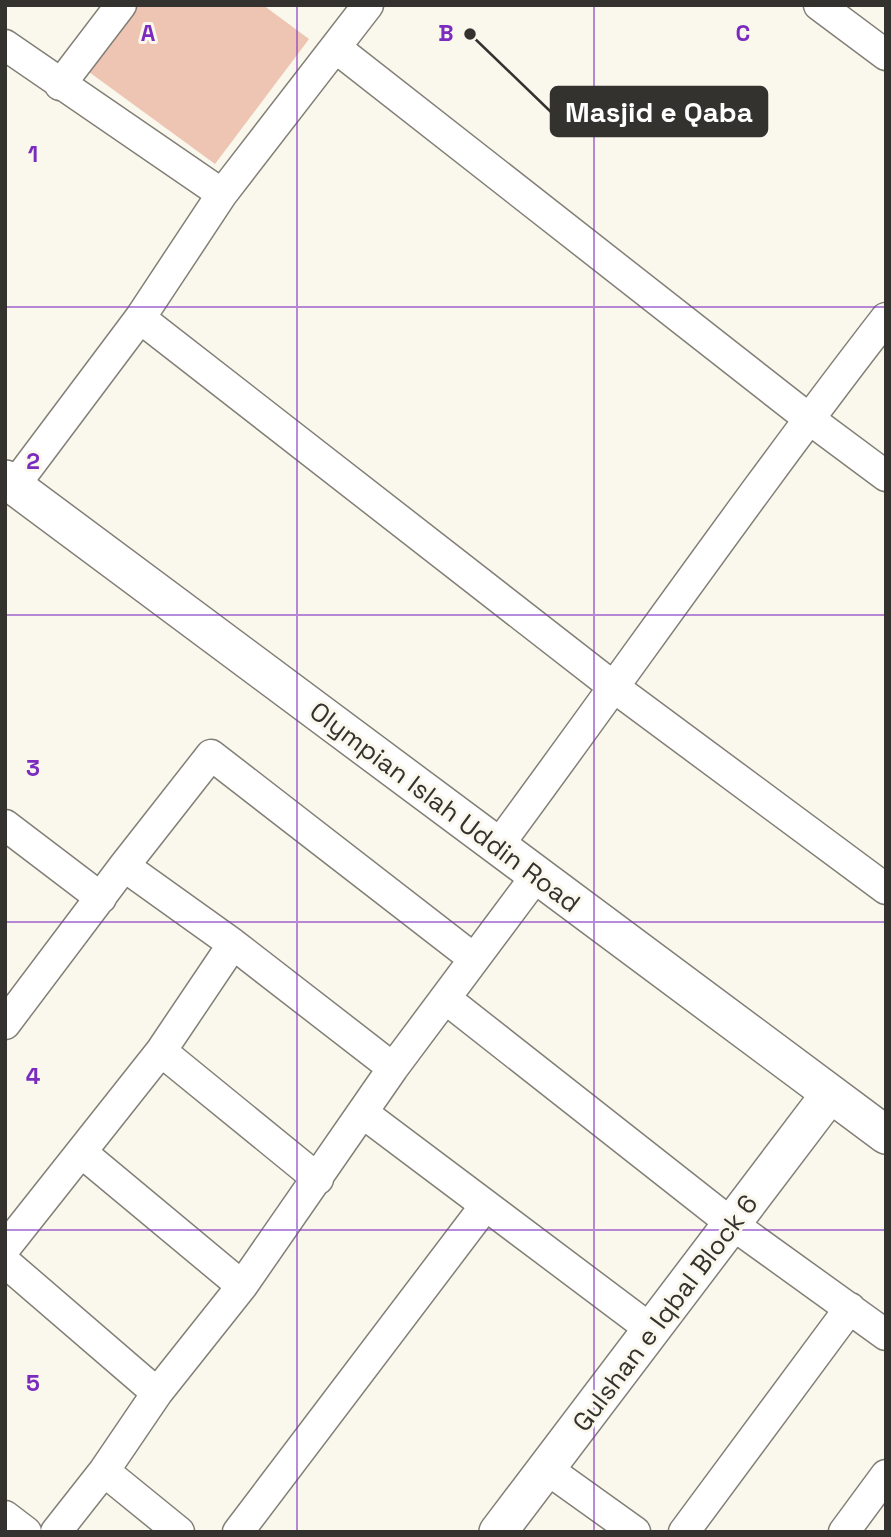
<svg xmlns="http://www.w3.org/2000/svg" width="891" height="1537" viewBox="0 0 891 1537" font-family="'Space Grotesk',sans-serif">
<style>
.green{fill:#edc5b2}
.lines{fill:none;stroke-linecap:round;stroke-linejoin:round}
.minor-casing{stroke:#827f76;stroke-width:33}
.tertiary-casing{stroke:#827f76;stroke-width:40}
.minor{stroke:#fff;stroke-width:30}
.tertiary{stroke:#fff;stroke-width:37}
.grid{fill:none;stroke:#7b2cbf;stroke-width:2;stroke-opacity:0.55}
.labels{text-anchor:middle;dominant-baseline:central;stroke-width:6;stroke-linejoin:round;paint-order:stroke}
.street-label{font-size:26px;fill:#33322e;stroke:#faf7ed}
.grid-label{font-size:23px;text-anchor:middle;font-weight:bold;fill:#7b2cbf;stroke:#faf7ed;stroke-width:6;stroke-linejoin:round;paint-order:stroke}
.leader{fill:none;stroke:#33322e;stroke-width:2.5}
.callout-dot{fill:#33322e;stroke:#faf7ed;stroke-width:2.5}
.callout{fill:#33322e;stroke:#33322e;stroke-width:2.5}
.callout-label{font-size:28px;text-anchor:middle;font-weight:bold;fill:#fff}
</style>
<rect width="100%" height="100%" fill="#faf7ed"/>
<path class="green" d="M139 5H263L309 39 215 164 89 72Z"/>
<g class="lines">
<g class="minor-casing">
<path id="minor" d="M819 5 886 55
M5 45 222 194
M336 48 808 418 886 476
M60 85 121 5
M140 318 615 688 886 889
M14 486 140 318 222 194 368 5
M5 825 101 898
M497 847C627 671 752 491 886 318
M124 866 233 944 393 1068
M446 999 732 1224 886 1335
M5 1024 124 866 211 755 473 958
M161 1051 318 1179
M363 1113 653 1331
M81 1152 242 1286
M5 1248 161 1051 233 944
M5 1262 157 1393
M547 1469 635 1532
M104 1471 179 1532
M5 1516 26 1532
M56 1532 104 1471 157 1393 242 1286 393 1068 537 875
M238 1532 485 1206
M684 1532 850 1308
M844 1532 886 1475"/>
</g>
<g class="tertiary-casing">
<path id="tertiary" d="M5 479 886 1135
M498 1532 830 1094"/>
</g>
<use href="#minor" class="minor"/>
<use href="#tertiary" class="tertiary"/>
</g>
<path class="grid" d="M297 5V1532M594 5V1532M5 307H886M5 615H886M5 922H886M5 1230H886"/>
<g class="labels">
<g class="street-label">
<text transform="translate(445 807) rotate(37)">Olympian Islah Uddin Road</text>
<text transform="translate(665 1313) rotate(-53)">Gulshan e Iqbal Block 6</text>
</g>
</g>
<g class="grid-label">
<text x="148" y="41">A</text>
<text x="446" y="41">B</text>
<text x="743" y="41">C</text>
<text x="33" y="162">1</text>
<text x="33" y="469">2</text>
<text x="33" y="776">3</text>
<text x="33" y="1084">4</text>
<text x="33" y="1391">5</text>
</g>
<path class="leader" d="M470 34L551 112"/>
<circle class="callout-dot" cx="470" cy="34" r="7"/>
<rect class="callout" x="551" y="87" width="216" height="49" rx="7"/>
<g class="callout-label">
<text x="659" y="122">Masjid e Qaba</text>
</g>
<rect width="891" height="1537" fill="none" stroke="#33322e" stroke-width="14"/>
</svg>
